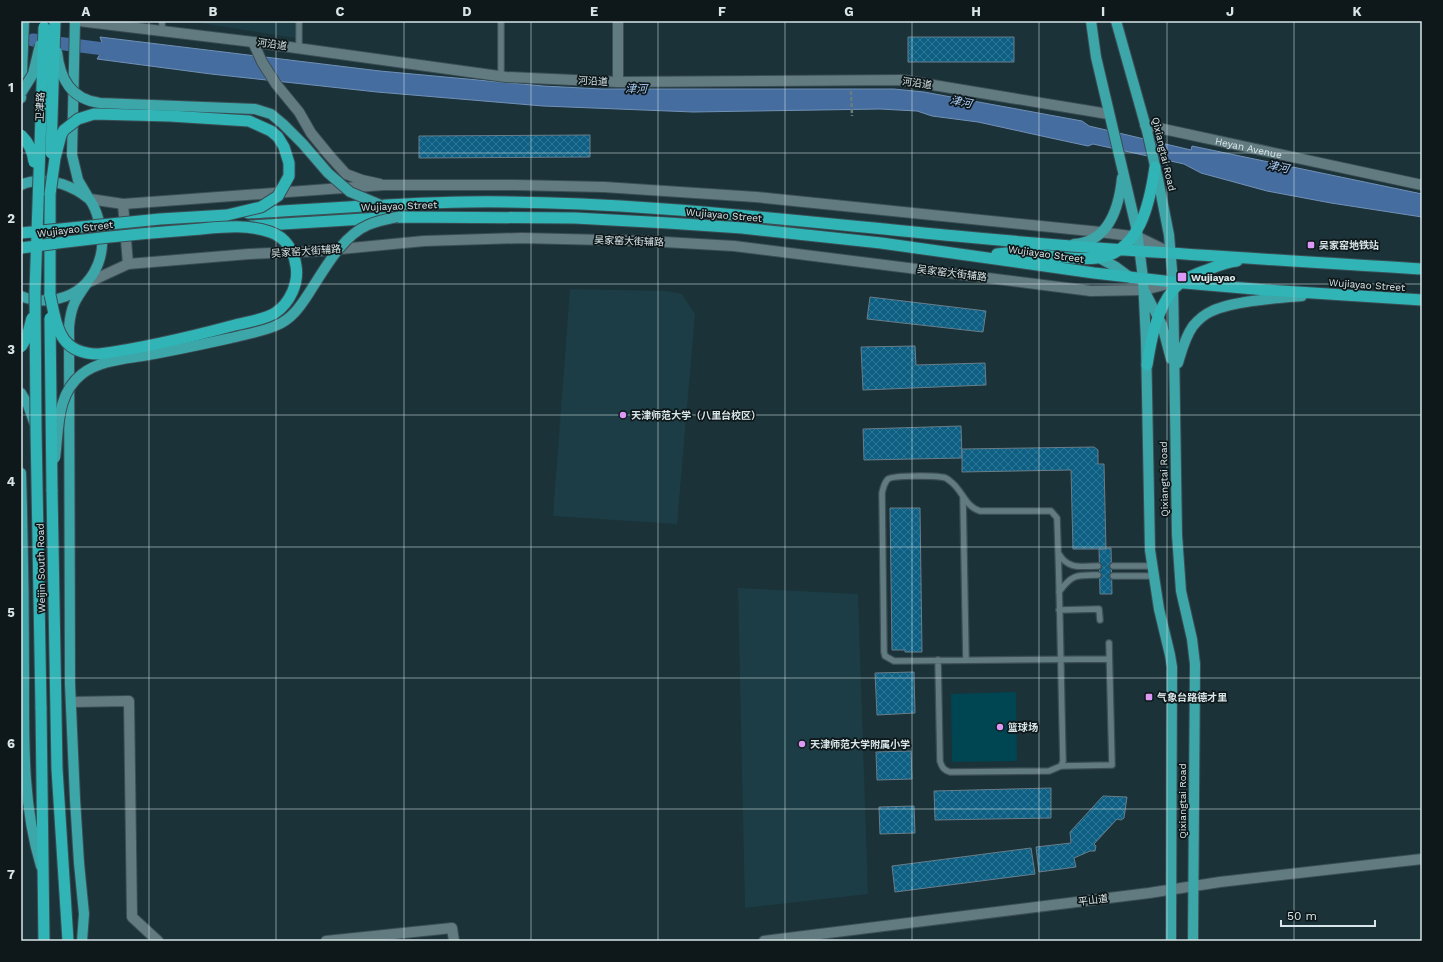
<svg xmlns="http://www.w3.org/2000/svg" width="1443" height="962" viewBox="0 0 1443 962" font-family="'Work Sans','Noto Sans SC',sans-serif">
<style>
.built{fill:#1c3d45}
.grass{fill:#004552}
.water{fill:#456da0;stroke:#7191b6}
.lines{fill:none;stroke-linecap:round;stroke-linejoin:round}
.canal{stroke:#456da0;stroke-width:13}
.building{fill:url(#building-cross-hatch);stroke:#697d89}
.service-casing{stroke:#3a4e54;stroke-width:8}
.minor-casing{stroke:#3a4e54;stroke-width:12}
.tertiary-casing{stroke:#3a4e54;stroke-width:12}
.primary-casing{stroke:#3a4e54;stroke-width:12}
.trunk-casing{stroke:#3a4e54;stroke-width:13}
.path{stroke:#677b80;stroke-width:2.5;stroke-dasharray:4 2;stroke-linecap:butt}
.service{stroke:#627b81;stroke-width:5.5}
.minor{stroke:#627b81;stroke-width:10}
.tertiary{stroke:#627b81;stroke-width:10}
.primary{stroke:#3ca6a9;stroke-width:10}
.trunk{stroke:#30b4b6;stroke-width:11}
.primary-bridge-casing{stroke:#3a4e54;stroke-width:12;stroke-linecap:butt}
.trunk-bridge-casing{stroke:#3a4e54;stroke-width:13;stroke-linecap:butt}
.primary-bridge{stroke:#3ca6a9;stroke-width:10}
.trunk-bridge{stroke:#30b4b6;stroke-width:11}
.grid{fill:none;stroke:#d8e6e9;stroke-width:1;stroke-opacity:0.55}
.poi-dot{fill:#db99f5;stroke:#0e181a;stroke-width:1.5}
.labels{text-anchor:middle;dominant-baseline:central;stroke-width:3.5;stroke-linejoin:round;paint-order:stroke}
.street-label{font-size:10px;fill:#d8e6e9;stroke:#0e181a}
.poi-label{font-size:10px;font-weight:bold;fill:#d8e6e9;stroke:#0e181a;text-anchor:start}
.water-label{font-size:11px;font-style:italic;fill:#accffc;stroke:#0e181a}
.neatline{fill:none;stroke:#d8e6e9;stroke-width:1.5}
.grid-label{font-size:13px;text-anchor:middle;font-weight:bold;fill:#d8e6e9}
</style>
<defs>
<pattern id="building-cross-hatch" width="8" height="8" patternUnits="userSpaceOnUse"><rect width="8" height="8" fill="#0d5f84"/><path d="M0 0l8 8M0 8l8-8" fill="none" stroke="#307695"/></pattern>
</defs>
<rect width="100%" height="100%" fill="#1b3238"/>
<path class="built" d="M187 21H295V38Z
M570 289 666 291 682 294 695 314 677 524 553 516Z
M738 588 858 594 868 894 745 908Z"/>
<path class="grass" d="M1016 692 1017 761 952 762 951 694Z"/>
<path class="water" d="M100 37 380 71 543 86 602 89H894L924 92 1082 121 1089 126 1191 150 1192 146 1422 194V217L1331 203 1267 191 1201 173 1184 164 1093 144 1088 146 1060 140 978 122 932 116 917 111 880 109 693 112 543 106 377 92 211 74 97 59C104 48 104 49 100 37Z"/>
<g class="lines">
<path class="canal" d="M33 40 120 51"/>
</g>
<path class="building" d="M908 37H1014V62H908Z
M590 135V157L419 158V136Z
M870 297 986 311 983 332 867 319Z
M915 346 916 365 985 363 986 385 863 390 861 347Z
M961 426 962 458 864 460 863 429Z
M1094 447 1098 450V464H1104L1106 549H1073L1071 470 962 472V449Z
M890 508H920L922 652H905V650H892Z
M1111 548 1112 594H1100L1099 549Z
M914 672 915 713 877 715 875 673Z
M911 751 912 779 877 780 876 752Z
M1051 788V818L935 820 934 791Z
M1103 796 1127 797 1124 818 1121 820 1117 819 1094 844 1096 846 1095 851H1090L1074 858 1076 867 1039 872 1036 847 1071 843 1070 832Z
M914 806 915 833 880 834 879 807Z
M1031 848 1035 874 895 892 892 866Z"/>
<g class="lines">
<g class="service-casing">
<path id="service" d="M299 21V48
M501 21V76
M162 31V21
M963 498 966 660
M1059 554C1068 570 1082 566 1098 566
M1113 566H1152
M1113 576H1153
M1059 592C1072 574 1077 575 1098 575
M1059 610 1099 609 1100 620
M938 660 940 761C942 768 944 770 950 772L1049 771 1061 766 1063 761C1061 680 1060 599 1057 518L1051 511H980C965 507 962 489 950 481 948 479 944 477 941 477 933 476 894 475 888 479 884 483 883 488 882 493L884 652 885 656 894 661 1109 659
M1061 766 1112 765 1109 643"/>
</g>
<g class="minor-casing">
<path id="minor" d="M618 21V82
M253 42 262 62 276 84 299 112 311 133 329 155 346 174 362 180 380 184
M71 702 129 701 132 917 158 941
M326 941 452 928 454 941"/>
</g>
<g class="tertiary-casing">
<g id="tertiary">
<path d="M79 21 253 42 506 77 618 82 903 80 1108 114"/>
<path id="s1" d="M1145 125 1422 185"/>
<path d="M90 199 123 204 384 185H515L604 187 756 197 1100 232 1138 237 1171 253"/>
<path d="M123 204 128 264"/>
<path d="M87 283 128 264 249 254 320 251 424 241 521 238 647 241 734 246 1091 291 1144 290 1172 283"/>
<path d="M764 941 1149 893 1220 882 1422 859"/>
</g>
</g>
<g class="primary-casing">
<path id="primary" d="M75 21 72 155 78 180 88 197
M1091 21 1096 57 1137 231 1143 278 1146 341 1150 550 1159 609 1170 655 1172 667 1171 941
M1116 21 1147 131 1158 179 1169 235 1173 282 1177 535 1181 591 1192 639 1195 664 1193 941
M21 98 24 21
M21 185C34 179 48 180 62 184 71 187 82 193 89 199 94 204 97 214 99 221 110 257 91 295 51 300 41 301 30 300 21 296
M1074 244C1109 242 1119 207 1122 178
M1094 255 1116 267 1131 278
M1145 292 1162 325 1171 359
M1178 363C1182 350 1185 337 1193 326 1198 320 1205 314 1212 311 1233 301 1278 298 1302 296
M21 393 28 405 34 422
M21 473C23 540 24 607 24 673 24 738 22 804 41 866
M82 941 84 914 79 863 75 799 70 684 69 327C71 306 75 300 87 283"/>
</g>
<g class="trunk-casing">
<path id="trunk" d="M248 213C321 209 394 203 466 202 630 200 793 221 956 236 1111 251 1267 259 1422 269
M251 226 397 217 575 218 668 223 742 228 881 243 1094 273 1173 282 1266 290 1422 300
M997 254C1005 253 1013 252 1021 253 1047 254 1072 261 1097 258 1140 253 1150 202 1155 167
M50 295V194
M1147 365C1151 340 1156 311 1173 290 1181 280 1195 274 1207 270 1217 266 1226 262 1237 261
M52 490 57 769 68 941
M41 708 44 941"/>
</g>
<path class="path" d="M851 91 852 116"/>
<use href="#service" class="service"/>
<use href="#minor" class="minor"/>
<use href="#tertiary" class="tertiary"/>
<use href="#primary" class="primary"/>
<use href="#trunk" class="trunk"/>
<g class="primary-bridge-casing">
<path id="primary-bridge" d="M57 52C60 78 70 99 100 103L255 109 271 114 283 124 303 144 328 173 350 192 381 205
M21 93 33 74 40 45
M55 458C59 429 56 394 82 374 100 360 126 359 148 355 176 350 204 344 231 338 246 334 261 332 275 326 291 320 300 307 309 293 324 270 342 236 368 225 377 221 387 219 397 217"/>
</g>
<g class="trunk-bridge-casing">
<path id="trunk-bridge" d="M21 135C29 143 33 151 34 162
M51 153 55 21
M21 233 160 219 227 215 261 207 278 196 289 176V163L284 147 278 137 271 131 249 121 170 116 94 114 78 119 64 130 61 135 55 158 50 194
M21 248C77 240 133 234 189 230 216 228 244 223 270 232 285 237 294 250 296 266 299 283 290 303 275 313 263 320 247 322 235 325 190 337 144 348 99 354 59 354 57 327 50 295
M50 318 52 490
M21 347 27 337 32 318
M41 708 36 429 35 292 44 27"/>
</g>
<use href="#primary-bridge" class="primary-bridge"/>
<use href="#trunk-bridge" class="trunk-bridge"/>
</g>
<path class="grid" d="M149 21V941M276 21V941M404 21V941M531 21V941M658 21V941M785 21V941M912 21V941M1039 21V941M1167 21V941M1294 21V941M21 153H1422M21 284H1422M21 415H1422M21 547H1422M21 678H1422M21 809H1422"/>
<g class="poi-dot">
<rect x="1307" y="241" width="8" height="8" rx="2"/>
<rect x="1177" y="272" width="10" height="10" rx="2"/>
<circle cx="623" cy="415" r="4"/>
<rect x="1145" y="693" width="8" height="8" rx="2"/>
<circle cx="1000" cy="727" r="4"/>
<circle cx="802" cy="744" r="4"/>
</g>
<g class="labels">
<g class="street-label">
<text transform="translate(272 44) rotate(8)">河沿道</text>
<text transform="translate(593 81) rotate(3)">河沿道</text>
<text transform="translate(917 83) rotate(8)">河沿道</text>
<text transform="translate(40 107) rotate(-88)">卫津路</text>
<text stroke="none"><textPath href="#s1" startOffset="106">Heyan Avenue</textPath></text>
<text transform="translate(1164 154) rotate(77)">Qixiangtai Road</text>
<text transform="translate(399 206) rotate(-2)">Wujiayao Street</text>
<text transform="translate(724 215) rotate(5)">Wujiayao Street</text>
<text transform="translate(75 229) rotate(-7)">Wujiayao Street</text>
<text transform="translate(629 241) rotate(2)">吴家窑大街辅路</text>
<text transform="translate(306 251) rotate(-4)">吴家窑大街辅路</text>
<text transform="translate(1046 254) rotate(8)">Wujiayao Street</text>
<text transform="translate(952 273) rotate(7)">吴家窑大街辅路</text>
<text transform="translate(1367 285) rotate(4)">Wujiayao Street</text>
<text transform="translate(1164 479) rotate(-91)">Qixiangtai Road</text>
<text transform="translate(41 568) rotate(-91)">Weijin South Road</text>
<text transform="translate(1182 801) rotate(-90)">Qixiangtai Road</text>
<text transform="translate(1093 900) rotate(-7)">平山道</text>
</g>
<g class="poi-label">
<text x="1319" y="245">吴家窑地铁站</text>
<text x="1191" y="277">Wujiayao</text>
<text x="631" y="415">天津师范大学（八里台校区）</text>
<text x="1157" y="697">气象台路德才里</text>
<text x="1008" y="727">篮球场</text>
<text x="810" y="744">天津师范大学附属小学</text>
</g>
<g class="water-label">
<text transform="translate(636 89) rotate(1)">津河</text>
<text transform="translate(961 102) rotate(12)">津河</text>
<text transform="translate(1278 167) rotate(12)">津河</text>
</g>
</g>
<rect width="1443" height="962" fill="none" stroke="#0e181a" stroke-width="44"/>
<path d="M1281 920v6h94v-6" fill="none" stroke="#d8e6e9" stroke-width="2"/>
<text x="1287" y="920" font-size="12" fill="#d8e6e9" stroke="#0e181a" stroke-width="3" paint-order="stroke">50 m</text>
<rect x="22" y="22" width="1399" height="918" class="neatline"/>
<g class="grid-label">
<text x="86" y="16">A</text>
<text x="213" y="16">B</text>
<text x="340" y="16">C</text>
<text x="467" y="16">D</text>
<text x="594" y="16">E</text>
<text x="722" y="16">F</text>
<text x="849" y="16">G</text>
<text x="976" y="16">H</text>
<text x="1103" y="16">I</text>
<text x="1230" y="16">J</text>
<text x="1357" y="16">K</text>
<text x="11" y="92">1</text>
<text x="11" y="223">2</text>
<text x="11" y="354">3</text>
<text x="11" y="486">4</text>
<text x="11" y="617">5</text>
<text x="11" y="748">6</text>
<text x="11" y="879">7</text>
</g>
</svg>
